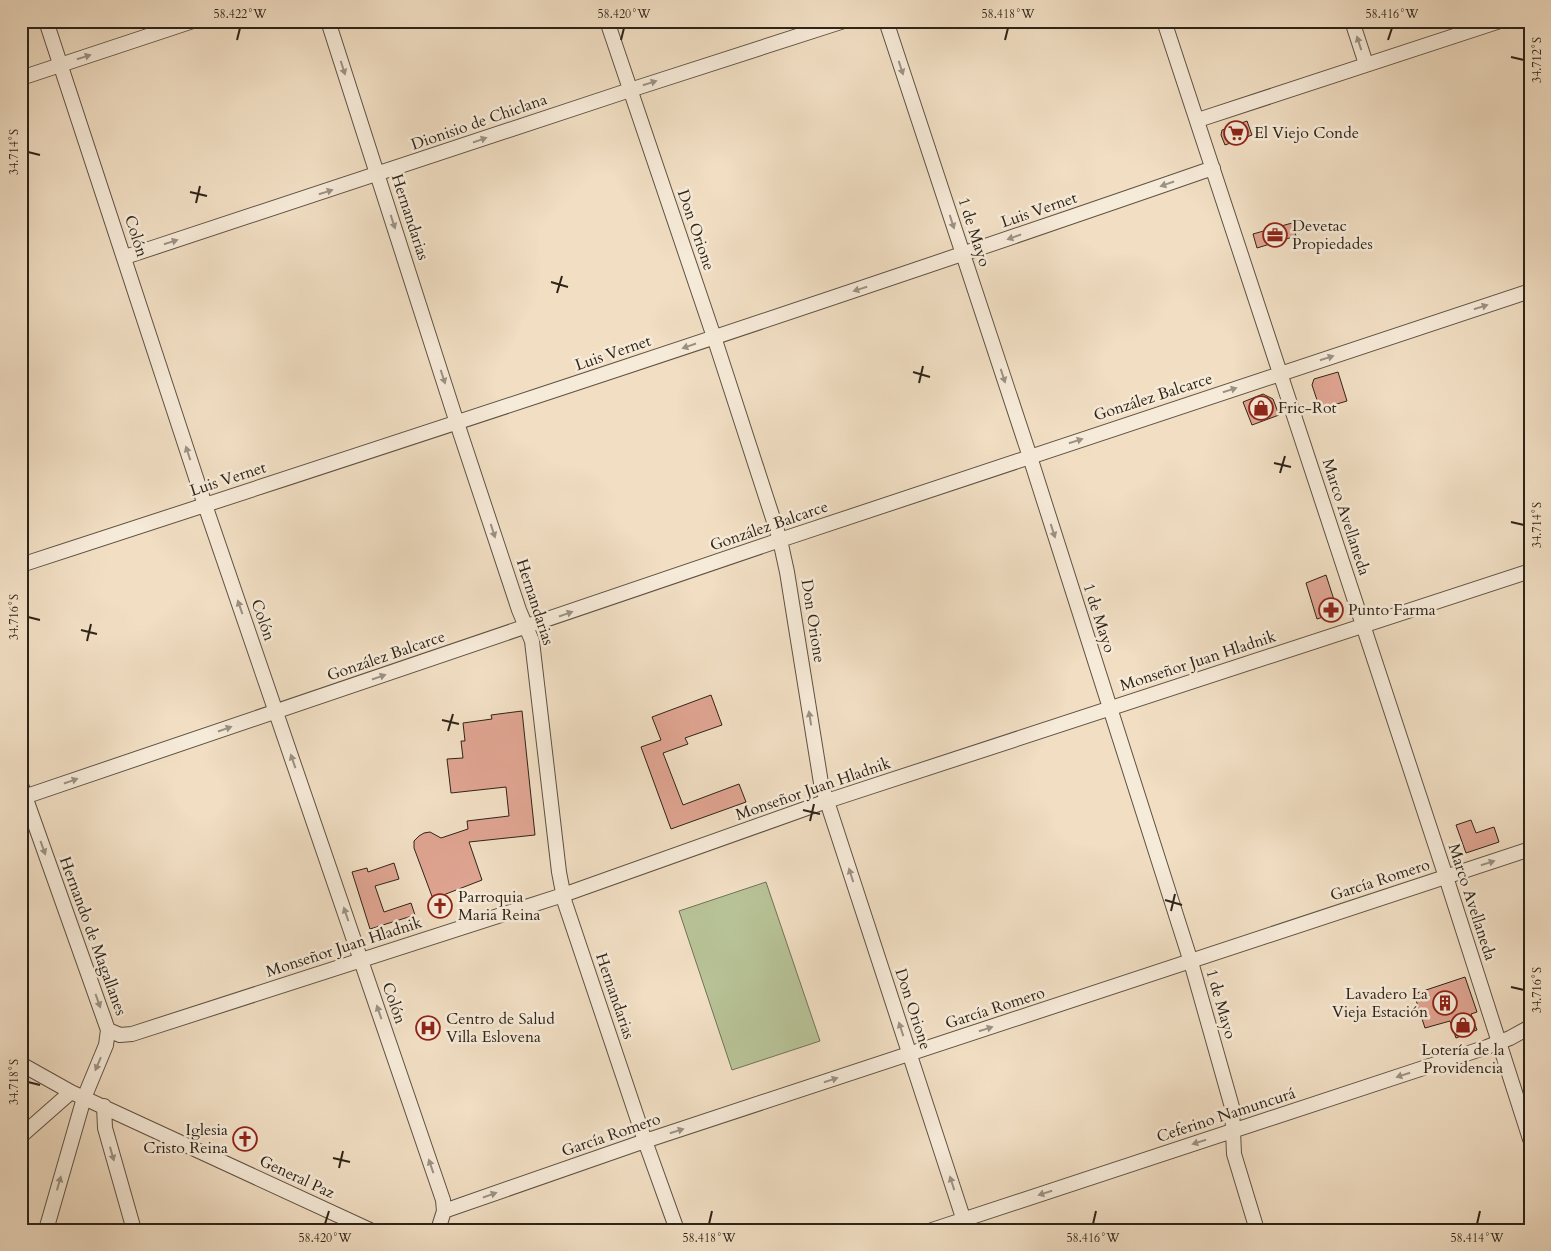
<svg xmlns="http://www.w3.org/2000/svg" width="1551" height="1251" viewBox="0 0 1551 1251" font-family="Cardo,serif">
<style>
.green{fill:#b7c296;stroke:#727357}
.building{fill:#dfa491;stroke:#2e2418}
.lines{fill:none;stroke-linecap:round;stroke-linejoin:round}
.minor-casing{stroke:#5f5243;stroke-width:16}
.minor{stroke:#f6ead8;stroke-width:14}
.oneway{fill:#9c9182}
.ticks{fill:none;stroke:#2e2418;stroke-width:2}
.labels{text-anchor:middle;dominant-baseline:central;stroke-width:5;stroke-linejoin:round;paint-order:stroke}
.street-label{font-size:16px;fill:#2e2418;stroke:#f6ead8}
.poi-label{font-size:16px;fill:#2e2418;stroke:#f6ead8;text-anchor:start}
.neatline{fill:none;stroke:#2e2418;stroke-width:2}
.ticks-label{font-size:12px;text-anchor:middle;fill:#2e2418}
</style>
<rect width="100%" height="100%" fill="#f1dec3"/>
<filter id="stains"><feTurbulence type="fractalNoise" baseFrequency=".004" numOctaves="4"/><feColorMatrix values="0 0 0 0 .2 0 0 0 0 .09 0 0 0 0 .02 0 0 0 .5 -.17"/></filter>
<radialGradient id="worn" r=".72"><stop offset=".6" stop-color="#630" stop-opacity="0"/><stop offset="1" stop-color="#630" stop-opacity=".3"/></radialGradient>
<path class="green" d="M766 882 820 1041 732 1070 679 911Z"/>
<path class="building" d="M1247 121 1252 135 1225 145 1221 135 1222 130Z
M1292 223 1296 236 1257 248 1253 234Z
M1338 372 1347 401 1320 409 1312 385 1314 379Z
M1263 394 1273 399 1279 415 1252 425 1243 402Z
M1326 575 1336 606 1332 614 1317 619 1306 583Z
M711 695 722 725 685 738 688 744 663 753 683 805 739 784 746 802 671 829 641 747 661 740 652 717Z
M522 711 535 835 469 842 482 880 433 899 414 848V841L419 836 424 833 430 832 441 838 468 829 467 821 509 816 506 787 451 793 447 759 463 758 461 741H465L463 723 492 719 491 715Z
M1471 820 1476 833 1494 827 1499 842 1466 853 1456 825Z
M394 863 399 879 375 886 384 912 411 903 415 915 370 929 352 872 367 868 368 872Z
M1465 977 1477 1012 1471 1014 1477 1030 1456 1038 1450 1021 1425 1028 1414 994Z"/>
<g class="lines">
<g class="minor-casing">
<path id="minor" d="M46 21 205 505 443 1200 444 1211 438 1230
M328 21 457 423 519 610 532 641 559 872 565 903 645 1141 677 1230
M607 21 714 337 780 540 787 572 821 783 967 1230
M886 21 1030 457 1191 962 1232 1107 1234 1154 1257 1230
M1164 21 1446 877 1530 1139
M1352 21 1366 64
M21 78 193 21
M1198 120 1500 21
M125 257 630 90 844 21
M21 565C420 435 818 305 1213 168
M21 785 108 1030 106 1045 84 1098 46 1230
M21 798 780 540 1530 291
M108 1030 120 1035 132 1034 563 895 827 801 1530 571
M21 1064 71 1092 370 1230
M104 1106 105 1128 134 1230
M21 1136 71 1092
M444 1211 645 1141 1530 849
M932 1230 1487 1047 1510 1038 1530 1027"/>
</g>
<use href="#minor" class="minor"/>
</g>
<defs><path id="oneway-solid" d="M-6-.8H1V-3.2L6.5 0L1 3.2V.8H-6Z" transform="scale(1.25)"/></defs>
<g class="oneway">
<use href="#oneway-solid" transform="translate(1359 43) rotate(-108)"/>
<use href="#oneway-solid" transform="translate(84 57) rotate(-18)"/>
<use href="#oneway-solid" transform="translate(343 68) rotate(72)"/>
<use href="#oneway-solid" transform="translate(901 68) rotate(72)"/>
<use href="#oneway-solid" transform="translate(650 83) rotate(-18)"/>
<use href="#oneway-solid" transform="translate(480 140) rotate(-19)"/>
<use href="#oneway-solid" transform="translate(1167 184) rotate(161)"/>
<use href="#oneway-solid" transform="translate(326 192) rotate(-18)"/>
<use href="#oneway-solid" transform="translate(393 222) rotate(72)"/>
<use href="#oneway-solid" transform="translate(952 222) rotate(72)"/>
<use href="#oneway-solid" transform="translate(1014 237) rotate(161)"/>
<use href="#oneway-solid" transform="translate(171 242) rotate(-18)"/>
<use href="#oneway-solid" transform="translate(860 289) rotate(162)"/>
<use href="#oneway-solid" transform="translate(1481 307) rotate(-18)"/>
<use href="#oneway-solid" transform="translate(689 346) rotate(161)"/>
<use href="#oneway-solid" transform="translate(1327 358) rotate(-18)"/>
<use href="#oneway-solid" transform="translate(1003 376) rotate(72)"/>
<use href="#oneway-solid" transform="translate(443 377) rotate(72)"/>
<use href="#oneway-solid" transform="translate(1230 390) rotate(-18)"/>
<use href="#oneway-solid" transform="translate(1076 441) rotate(-18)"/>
<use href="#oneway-solid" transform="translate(188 453) rotate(-108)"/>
<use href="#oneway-solid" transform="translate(493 531) rotate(72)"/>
<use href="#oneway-solid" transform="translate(1053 531) rotate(72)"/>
<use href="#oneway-solid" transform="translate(240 607) rotate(-109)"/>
<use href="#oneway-solid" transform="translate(566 614) rotate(-19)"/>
<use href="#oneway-solid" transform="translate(379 677) rotate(-19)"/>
<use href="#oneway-solid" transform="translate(810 718) rotate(-99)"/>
<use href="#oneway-solid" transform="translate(225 729) rotate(-19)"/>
<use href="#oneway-solid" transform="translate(293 761) rotate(-109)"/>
<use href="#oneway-solid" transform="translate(71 781) rotate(-19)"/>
<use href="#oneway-solid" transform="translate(43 848) rotate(70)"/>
<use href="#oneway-solid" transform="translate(1488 863) rotate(-18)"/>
<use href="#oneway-solid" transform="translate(851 875) rotate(-108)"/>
<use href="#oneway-solid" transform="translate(346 914) rotate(-109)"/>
<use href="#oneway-solid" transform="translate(98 1001) rotate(70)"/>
<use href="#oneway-solid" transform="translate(379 1012) rotate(-109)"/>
<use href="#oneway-solid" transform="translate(901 1029) rotate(-108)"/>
<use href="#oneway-solid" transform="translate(986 1029) rotate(-18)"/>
<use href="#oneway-solid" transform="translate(98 1064) rotate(113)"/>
<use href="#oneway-solid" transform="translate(1403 1075) rotate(162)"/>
<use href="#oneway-solid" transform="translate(831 1080) rotate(-18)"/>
<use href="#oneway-solid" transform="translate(677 1131) rotate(-18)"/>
<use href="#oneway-solid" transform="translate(1199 1142) rotate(162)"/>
<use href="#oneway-solid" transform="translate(112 1154) rotate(74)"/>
<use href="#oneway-solid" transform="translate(431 1166) rotate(-109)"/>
<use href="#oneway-solid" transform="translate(59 1183) rotate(-74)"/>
<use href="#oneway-solid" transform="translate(952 1183) rotate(-108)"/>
<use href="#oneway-solid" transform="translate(1045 1193) rotate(162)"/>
<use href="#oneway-solid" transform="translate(490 1195) rotate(-19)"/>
</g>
<path class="ticks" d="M237 40 240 28M621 40 624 28M1005 40 1008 28M1388 40 1392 28M1511 57 1524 60M28 152 40 155M190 192 207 196M196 203 200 186M551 282 568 287M557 293 562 276M913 372 930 377M919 383 923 366M1274 463 1291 467M1280 473 1285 456M1511 522 1524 525M28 617 40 620M81 630 97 634M87 641 91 624M442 720 459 724M448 731 453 714M803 810 820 814M810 821 814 804M1165 900 1182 905M1171 911 1175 894M1511 987 1524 990M28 1082 40 1085M333 1158 350 1162M339 1168 343 1151M325 1224 329 1211M709 1224 712 1211M1093 1224 1096 1211M1477 1224 1480 1211"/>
<defs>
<g id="supermarket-ring" transform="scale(1.25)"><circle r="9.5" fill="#f6ead8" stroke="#8f2418" stroke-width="1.5"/><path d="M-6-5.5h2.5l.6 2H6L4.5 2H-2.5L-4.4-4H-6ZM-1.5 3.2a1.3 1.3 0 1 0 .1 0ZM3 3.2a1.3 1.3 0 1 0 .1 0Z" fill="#8f2418"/></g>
<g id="office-ring" transform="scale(1.25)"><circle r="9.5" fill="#f6ead8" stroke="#8f2418" stroke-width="1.5"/><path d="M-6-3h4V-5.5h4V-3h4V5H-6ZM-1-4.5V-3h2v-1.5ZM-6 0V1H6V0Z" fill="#8f2418"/></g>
<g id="shop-ring" transform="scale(1.25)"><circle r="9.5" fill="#f6ead8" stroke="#8f2418" stroke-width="1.5"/><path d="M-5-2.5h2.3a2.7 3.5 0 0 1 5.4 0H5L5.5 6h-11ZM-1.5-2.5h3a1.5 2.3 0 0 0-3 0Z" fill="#8f2418"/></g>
<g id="pharmacy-ring" transform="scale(1.25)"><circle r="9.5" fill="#f6ead8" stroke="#8f2418" stroke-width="1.5"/><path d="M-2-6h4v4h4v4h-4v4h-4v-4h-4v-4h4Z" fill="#8f2418"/></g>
<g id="church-ring" transform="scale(1.25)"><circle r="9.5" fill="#f6ead8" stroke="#8f2418" stroke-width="1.5"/><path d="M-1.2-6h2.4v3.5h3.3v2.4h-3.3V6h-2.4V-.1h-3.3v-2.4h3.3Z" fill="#8f2418"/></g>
<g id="building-ring" transform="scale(1.25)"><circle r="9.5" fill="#f6ead8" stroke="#8f2418" stroke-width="1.5"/><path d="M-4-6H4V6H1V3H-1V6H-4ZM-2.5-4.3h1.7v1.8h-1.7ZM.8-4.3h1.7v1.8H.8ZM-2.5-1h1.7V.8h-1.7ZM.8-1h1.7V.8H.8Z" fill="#8f2418"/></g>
<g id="hospital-ring" transform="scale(1.25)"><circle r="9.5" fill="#f6ead8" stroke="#8f2418" stroke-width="1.5"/><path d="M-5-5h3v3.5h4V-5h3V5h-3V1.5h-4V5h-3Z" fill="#8f2418"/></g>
</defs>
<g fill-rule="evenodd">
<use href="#supermarket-ring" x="1236" y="133"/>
<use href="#office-ring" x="1275" y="235"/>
<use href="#shop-ring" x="1261" y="408"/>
<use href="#pharmacy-ring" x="1331" y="610"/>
<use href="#church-ring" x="440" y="906"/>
<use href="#building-ring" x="1445" y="1003"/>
<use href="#shop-ring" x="1463" y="1025"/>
<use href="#hospital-ring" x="428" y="1028"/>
<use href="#church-ring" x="245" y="1139"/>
</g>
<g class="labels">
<g class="street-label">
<text transform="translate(479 122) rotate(-19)">Dionisio de Chiclana</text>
<text transform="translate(1039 210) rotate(-19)">Luis Vernet</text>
<text transform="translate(410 217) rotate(72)">Hernandarias</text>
<text transform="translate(696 230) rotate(71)">Don Orione</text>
<text transform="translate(974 232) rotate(72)">1 de Mayo</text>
<text transform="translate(136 236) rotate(72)">Colón</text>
<text transform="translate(613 353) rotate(-19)">Luis Vernet</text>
<text transform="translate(1153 397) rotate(-18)">González Balcarce</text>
<text transform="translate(228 479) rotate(-18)">Luis Vernet</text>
<text transform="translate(1346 517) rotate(72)">Marco Avellaneda</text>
<text transform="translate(769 526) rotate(-19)">González Balcarce</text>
<text transform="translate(535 602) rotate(72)">Hernandarias</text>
<text transform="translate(1099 618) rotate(72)">1 de Mayo</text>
<text transform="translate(263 620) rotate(71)">Colón</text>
<text transform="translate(813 621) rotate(81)">Don Orione</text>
<text transform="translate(386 656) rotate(-19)">González Balcarce</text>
<text transform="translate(1198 661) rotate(-18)">Monseñor Juan Hladnik</text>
<text transform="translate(813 789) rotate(-19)">Monseñor Juan Hladnik</text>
<text transform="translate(1380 880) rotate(-18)">García Romero</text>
<text transform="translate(1472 902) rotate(72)">Marco Avellaneda</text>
<text transform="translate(93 936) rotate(70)">Hernando de Magallanes</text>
<text transform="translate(344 947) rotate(-18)">Monseñor Juan Hladnik</text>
<text transform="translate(615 996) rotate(71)">Hernandarias</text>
<text transform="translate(394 1003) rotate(71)">Colón</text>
<text transform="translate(1221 1004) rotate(74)">1 de Mayo</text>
<text transform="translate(995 1008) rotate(-18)">García Romero</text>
<text transform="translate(913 1009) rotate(72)">Don Orione</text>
<text transform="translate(1226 1115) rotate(-18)">Ceferino Namuncurá</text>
<text transform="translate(611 1135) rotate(-19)">García Romero</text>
<text transform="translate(297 1177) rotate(25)">General Paz</text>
</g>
<g class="poi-label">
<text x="1254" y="133">El Viejo Conde</text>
<text x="1292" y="226">Devetac<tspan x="1292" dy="18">Propiedades</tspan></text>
<text x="1278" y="408">Fric-Rot</text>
<text x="1348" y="610">Punto Farma</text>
<text x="458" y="897">Parroquia<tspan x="458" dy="18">Maria Reina</tspan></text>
<text x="1428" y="994" text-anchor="end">Lavadero La<tspan x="1428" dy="18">Vieja Estación</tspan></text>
<text x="446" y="1019">Centro de Salud<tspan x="446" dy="18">Villa Eslovena</tspan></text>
<text x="1463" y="1050" text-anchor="middle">Lotería de la<tspan x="1463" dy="18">Providencia</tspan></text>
<text x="228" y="1130" text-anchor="end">Iglesia<tspan x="228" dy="18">Cristo Reina</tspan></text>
</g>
</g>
<rect width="1551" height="1251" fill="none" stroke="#f1dec3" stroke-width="55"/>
<rect x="28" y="28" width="1496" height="1196" class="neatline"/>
<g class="ticks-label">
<text x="240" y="18">58.422°W</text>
<text x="624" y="18">58.420°W</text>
<text x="1008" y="18">58.418°W</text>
<text x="1392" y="18">58.416°W</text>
<text transform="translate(1537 60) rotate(-90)" y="4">34.712°S</text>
<text transform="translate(14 152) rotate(-90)" y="4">34.714°S</text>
<text transform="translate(1537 525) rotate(-90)" y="4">34.714°S</text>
<text transform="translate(14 617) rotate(-90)" y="4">34.716°S</text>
<text transform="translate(1537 990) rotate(-90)" y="4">34.716°S</text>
<text transform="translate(14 1082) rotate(-90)" y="4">34.718°S</text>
<text x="325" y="1242">58.420°W</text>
<text x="709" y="1242">58.418°W</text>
<text x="1093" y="1242">58.416°W</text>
<text x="1477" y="1242">58.414°W</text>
</g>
<rect width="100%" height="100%" filter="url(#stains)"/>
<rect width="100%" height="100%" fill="url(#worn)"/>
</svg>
